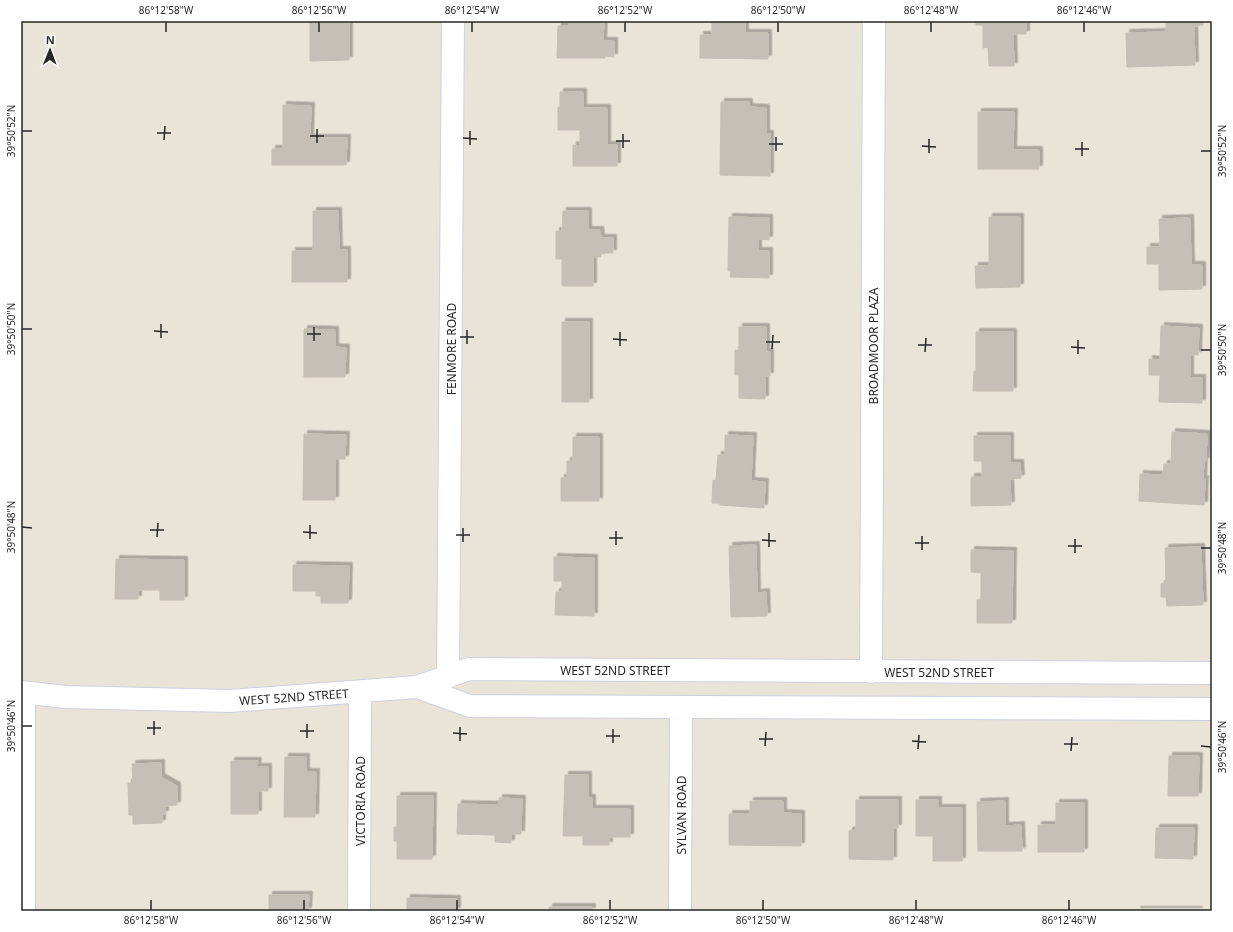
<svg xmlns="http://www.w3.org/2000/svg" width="1233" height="932" viewBox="0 0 1233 932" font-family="'Noto Sans',sans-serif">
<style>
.building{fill:#c5bfb8;stroke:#c5beb2;filter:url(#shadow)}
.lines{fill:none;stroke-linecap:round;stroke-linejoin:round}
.minor-casing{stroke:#cdd1e1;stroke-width:24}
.minor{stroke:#fff;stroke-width:22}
.ticks{fill:none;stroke:#272727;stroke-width:1.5}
.labels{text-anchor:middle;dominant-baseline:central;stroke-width:3;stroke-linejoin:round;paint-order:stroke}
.street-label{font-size:12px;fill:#272727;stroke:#fff}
.neatline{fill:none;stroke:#272727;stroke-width:1.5}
.ticks-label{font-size:10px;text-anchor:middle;fill:#272727}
</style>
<defs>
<filter id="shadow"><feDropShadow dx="3.5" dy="-3.5" stdDeviation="0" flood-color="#0004"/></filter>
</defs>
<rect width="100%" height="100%" fill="#eae3d8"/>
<path class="building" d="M310 21H349V60L310 61Z
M569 21H604L603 41H614V57L605 56V58H557L558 26H569Z
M712 21H745V33H768V59L700 58V35H712Z
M976 21H1026V34H1013L1014 66H989L988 47 983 48V25H976Z
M1166 21H1203V25L1194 26 1195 65 1127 67 1126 33 1166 32Z
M560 92H583V108H607V145H617V166H573V145L580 146V130H558V107H560Z
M721 102H749V107L766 108V134H770V176L720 175Z
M283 105 311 106 310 138H347L346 165H272V149H283Z
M978 112H1014L1013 150H1039V169H978Z
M313 211H338L339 250H347V282H292V251H313Z
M563 211H588V230H600L601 238H613V253H600L601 257H593V286H562V259H556V231H562Z
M729 217 769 218V240L758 239V251H769V278L730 277 731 271H728Z
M989 217H1020V287L976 288 975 266H989Z
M1190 218 1191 265H1202V289L1159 290V264H1147V247H1160L1159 219Z
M562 322H589V402H562Z
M1161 326 1199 328 1198 355H1190V378H1202V403L1159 402 1160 375H1149V359L1160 360Z
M739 327H766V352H770V376H765V399L739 398V375H735V350H739Z
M304 329 335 330V347L346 348 345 377H304Z
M976 332H1013V391H973L974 371H976Z
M1172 432 1207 434 1206 461H1204L1203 479H1205L1204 505 1139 501 1140 474 1163 475 1164 464H1171Z
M304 434 346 435 345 459H335V500H303Z
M725 435 753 436 751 481 765 482 764 508 720 505V503H712L713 480 716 481 718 455H725Z
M974 436H1010V463H1020L1021 478 1010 479 1011 505 971 506V477H982V461H974Z
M573 437H599V501H561V478H567V461H573Z
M756 545 757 593 766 592 767 616 731 617 729 546Z
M1201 547 1203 605 1167 606 1166 597H1161V584L1166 583 1165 548Z
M971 550 1013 551 1012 623H977V600H981V573L971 572Z
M554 557 594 558V616L555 615 556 592H562V581H554Z
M116 559 184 560V600H160V590H138V599H115Z
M293 565 349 566 348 603H321V596H316V591H293Z
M1169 756H1199L1198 796H1168Z
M285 757H306V772H316L315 817H284Z
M231 761H258L257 767H268V791H258V814H231Z
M161 763V777L177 786V805L165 806V814H162V823L133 824V815H129L128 783H133L132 764Z
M565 775H588V798H592V809H630V837H609V845H583V836H563Z
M397 796H433L432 859H397V841H394V827H397Z
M499 798 522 799 521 834H511V843L495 842V835L457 834 458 804 499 805Z
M856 800H898V828H893V860L849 859V831L856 830Z
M916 800H938V808H962V861H933V836H916Z
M750 801H783V813L801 814V846L729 845V814H750Z
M1005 801V826L1021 825 1022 851H978L977 802Z
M1056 803H1084V852H1038V825H1056Z
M1156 828H1194L1193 859 1155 858Z
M269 895H309L308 911H269Z
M407 898 457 899V911H407Z
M549 907H592V911H549Z
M1137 910H1199V911H1137Z"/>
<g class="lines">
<g class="minor-casing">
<path id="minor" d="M871 672 874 21
M448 677 453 21
M417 687 470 706 1212 709
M21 692 66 697 230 701 417 687 469 669 1212 673
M24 911V693
M359 911 360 692
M680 911 681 718"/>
</g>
<use href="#minor" class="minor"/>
</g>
<path class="ticks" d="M166 32V22M319 32V22M472 32V22M625 32V22M778 32V22M931 32V22M1084 32V22M22 131H32M157 133H171M310 136H324M463 138 477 139M164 140 165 126M616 141H630M317 143V129M769 144H783M470 145V131M922 146 936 147M623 148V134M1075 149H1089M776 151V137M1201 151H1211M929 153V139M1082 156V142M22 329H32M154 331 168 332M307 334H321M460 337H474M161 338V324M613 339 627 340M314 341V327M766 342H780M467 344V330M918 345H932M620 346V332M1071 347 1085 348M772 349 773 335M1201 350H1211M925 352 926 338M1078 354V340M22 527 32 528M150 530H164M303 532 317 533M456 535H470M157 537 158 523M609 538H623M310 539V525M762 540 776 541M463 542V528M915 543H929M616 545V531M1068 546H1082M769 547V533M1201 548H1211M922 550V536M1075 553V539M22 726H32M147 728H161M300 731H314M453 733 467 734M154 735V721M606 736H620M307 738V724M759 739H773M460 741V727M912 741 926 742M613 743V729M1064 744H1078M765 746 766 732M1201 746 1211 747M918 749 919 735M1071 751 1072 737M151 910V900M304 910V900M457 910V900M610 910V900M763 910V900M916 910V900M1069 910V900"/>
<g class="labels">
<g class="street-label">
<text transform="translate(873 346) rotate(-90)">BROADMOOR PLAZA</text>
<text transform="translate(451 349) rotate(-90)">FENMORE ROAD</text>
<text x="615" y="670">WEST 52ND STREET</text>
<text x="939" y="672">WEST 52ND STREET</text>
<text transform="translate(294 697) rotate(-4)">WEST 52ND STREET</text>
<text transform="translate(360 801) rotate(-90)">VICTORIA ROAD</text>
<text transform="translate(681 815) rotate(-90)">SYLVAN ROAD</text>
</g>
</g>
<rect width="1233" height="932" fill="none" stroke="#ffffff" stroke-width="44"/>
<g transform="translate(50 50) rotate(1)" stroke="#ffffff" stroke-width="3" paint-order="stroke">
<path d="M0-3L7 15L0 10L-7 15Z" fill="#272727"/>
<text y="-6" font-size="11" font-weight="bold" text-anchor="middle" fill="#272727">N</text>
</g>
<rect x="22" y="22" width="1189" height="888" class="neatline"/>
<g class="ticks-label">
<text x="166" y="14">86°12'58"W</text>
<text x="319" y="14">86°12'56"W</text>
<text x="472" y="14">86°12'54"W</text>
<text x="625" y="14">86°12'52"W</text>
<text x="778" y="14">86°12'50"W</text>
<text x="931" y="14">86°12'48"W</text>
<text x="1084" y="14">86°12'46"W</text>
<text transform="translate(11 131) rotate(-90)" y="4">39°50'52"N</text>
<text transform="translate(1222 151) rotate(-90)" y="4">39°50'52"N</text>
<text transform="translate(11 329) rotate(-90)" y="4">39°50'50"N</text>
<text transform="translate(1222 350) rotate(-90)" y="4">39°50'50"N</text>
<text transform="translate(11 527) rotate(-90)" y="4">39°50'48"N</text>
<text transform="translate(1222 548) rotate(-90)" y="4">39°50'48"N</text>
<text transform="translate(11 726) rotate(-90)" y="4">39°50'46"N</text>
<text transform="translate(1222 747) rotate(-90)" y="4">39°50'46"N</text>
<text x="151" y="924">86°12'58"W</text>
<text x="304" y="924">86°12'56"W</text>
<text x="457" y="924">86°12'54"W</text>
<text x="610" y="924">86°12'52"W</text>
<text x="763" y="924">86°12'50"W</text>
<text x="916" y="924">86°12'48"W</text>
<text x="1069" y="924">86°12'46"W</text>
</g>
</svg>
